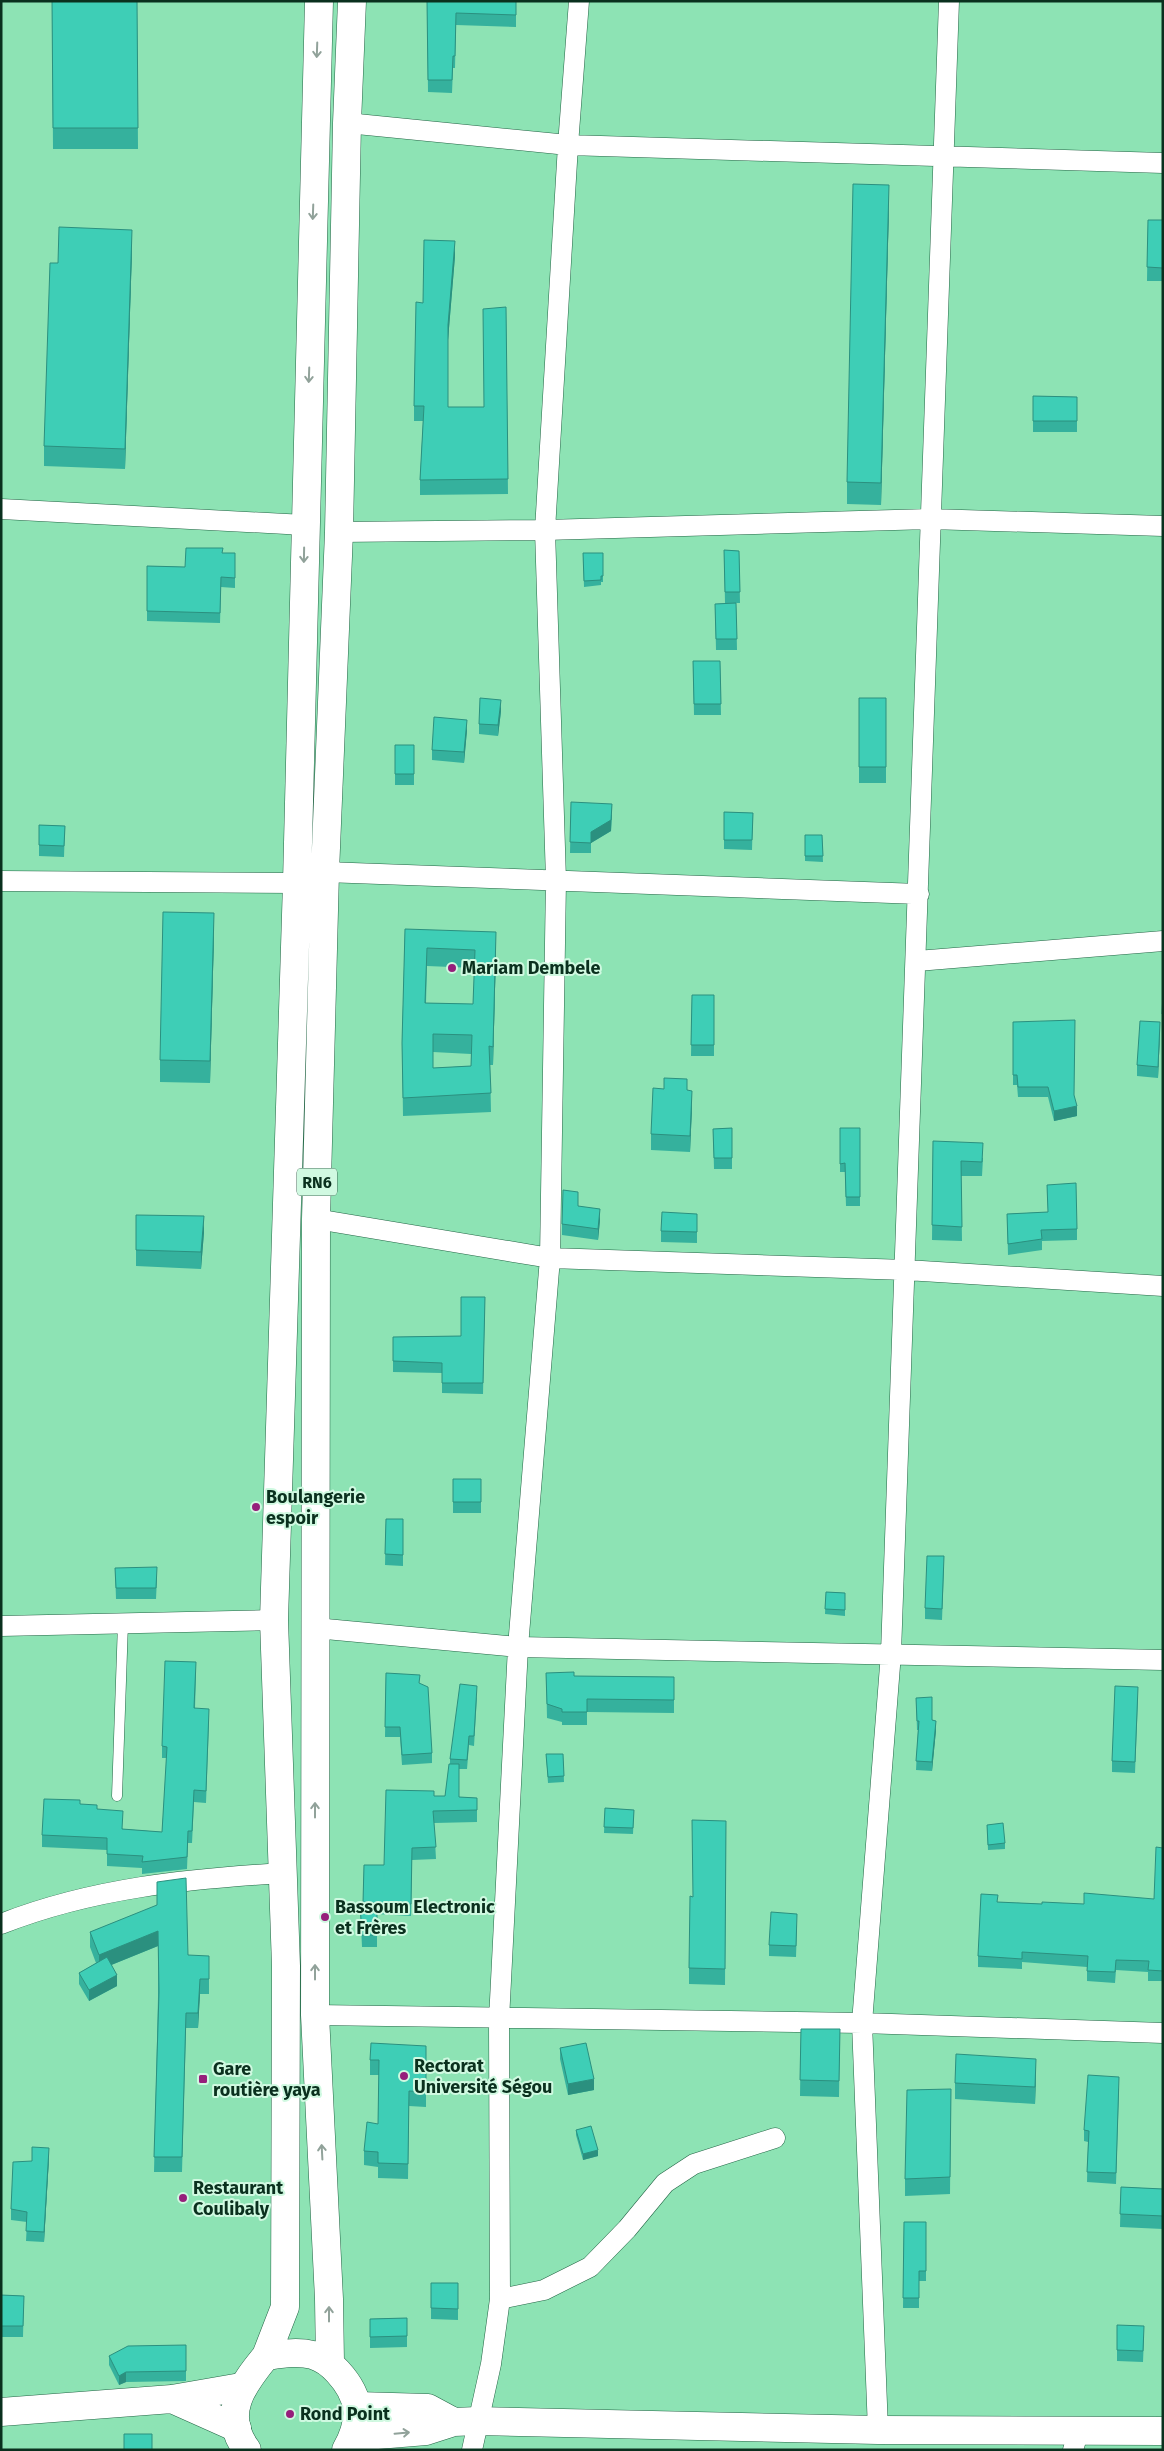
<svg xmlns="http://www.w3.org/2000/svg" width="1164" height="2451" viewBox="0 0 1164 2451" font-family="'Fira Sans',sans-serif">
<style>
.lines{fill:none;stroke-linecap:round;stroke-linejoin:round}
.lane-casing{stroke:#236545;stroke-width:11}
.street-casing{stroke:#236545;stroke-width:21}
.secondary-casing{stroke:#236545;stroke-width:29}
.highway-casing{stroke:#236545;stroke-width:29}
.lane{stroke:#fff;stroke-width:10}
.street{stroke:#fff;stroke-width:20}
.secondary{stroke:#fff;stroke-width:28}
.highway{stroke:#fff;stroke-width:28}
.wall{fill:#35b19d;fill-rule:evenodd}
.shaded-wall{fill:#2b907f}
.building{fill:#3eceb6;stroke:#2b907f;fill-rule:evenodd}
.oneway{stroke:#91a29a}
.poi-dot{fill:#961f7b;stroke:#d0f9e1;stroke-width:2}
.labels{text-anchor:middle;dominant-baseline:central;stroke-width:4;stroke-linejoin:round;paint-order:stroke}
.shield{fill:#d0f9e1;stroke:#456c58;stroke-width:1}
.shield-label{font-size:16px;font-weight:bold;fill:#0a301e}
.poi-label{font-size:18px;font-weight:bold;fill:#0a301e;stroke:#d0f9e1;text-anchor:start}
</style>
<rect width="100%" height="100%" fill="#8de3b4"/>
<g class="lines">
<g class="lane-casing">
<path id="lane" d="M117 1796 123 1623"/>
</g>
<g class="street-casing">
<path id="street" d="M347 123 568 145 1163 163
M1 509 305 525
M339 532 545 530 930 519 1163 526
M1 881 297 883 325 872 919 894
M917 961 1163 941
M316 1219 550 1258 906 1270 1163 1286
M1 1626 274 1620
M315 1628 518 1647 1163 1660
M1 1924C92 1888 187 1879 283 1873
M315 2015 862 2023 1163 2033
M500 2299 544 2290 590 2267 627 2229 665 2183 694 2164 775 2138
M878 2430 862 2023 891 1653 949 1
M472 2450 491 2364 500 2299 499 2020 518 1647 550 1258 556 880 545 530 568 145 579 1
M1073 2450 1079 2430"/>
</g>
<g class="secondary-casing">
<path id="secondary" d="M172 2399 237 2428
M357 2406 428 2408 454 2422
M1 2412 172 2399 241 2387
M353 2437 426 2431 454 2422 477 2421 878 2430 1163 2431"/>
</g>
<g class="highway-casing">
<path id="highway" d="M266 2356 285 2307 286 1966 274 1620 297 883 319 1
M330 2363 329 2299 315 2015 316 1219 325 872 339 532 347 123 352 1
M247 2450C220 2414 243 2384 266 2356 281 2354 297 2351 313 2355 323 2358 331 2364 338 2372 361 2397 363 2420 346 2450"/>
</g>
<use href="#lane" class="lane"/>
<use href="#street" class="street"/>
<use href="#secondary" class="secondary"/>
<use href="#highway" class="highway"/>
</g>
<path class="wall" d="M52 1H137L138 149H53Z
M427 1H516V27L456 25 455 68H453L452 93 428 92Z
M889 207 881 505 847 504V482Z
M1148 220H1163V281H1147Z
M132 250 125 469 44 466V446L58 263Z
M455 256 448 340V407H484L506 307 508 494 420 495V480L423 421H414V406L423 303Z
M1033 396 1077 397V432H1033Z
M724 550 739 551 740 603H725Z
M223 553H235V588L221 587 220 623 147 621V566L185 567Z
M583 553H603V582H601V585L584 587Z
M736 603 737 650H716L715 604Z
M693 661H720L721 715H694Z
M859 698H886V783H859Z
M501 711 498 736 479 734V724Z
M467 730 464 763 432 760V750Z
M395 745H414V785H395Z
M571 802 612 815 611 831 591 843V853H570Z
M724 812 753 813 752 850 724 849Z
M39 825 65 826 64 857 39 856Z
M805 835H822L823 862 805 861Z
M405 929 496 951 493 1065H490L491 1112 403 1116 402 1043ZM427 966 475 968 473 1004 426 1003ZM433 1052 471 1054V1066L433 1068Z
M214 935 210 1083 160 1082V1060Z
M1163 993V1030H1162Z
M692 995H714V1056H691Z
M1013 1022 1074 1095 1077 1116 1054 1121 1048 1097H1018L1017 1085H1013Z
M1160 1033 1158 1078 1137 1076V1065Z
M687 1090 692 1107 690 1152 651 1150V1134Z
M732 1128V1169H714L713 1129Z
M840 1128H860V1206H846L845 1172H840Z
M933 1141 983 1158 982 1176H961L962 1241 932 1240Z
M1047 1185 1077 1229V1240L1042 1241V1250L1008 1255 1007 1214 1048 1212Z
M578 1206 600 1220 598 1240 562 1235V1224Z
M697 1214V1243L661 1242V1231Z
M136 1215 204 1232 201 1269 136 1266Z
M485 1297 483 1394 442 1393V1373L393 1372V1337L461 1336Z
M453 1479H481V1513H453Z
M386 1519H403V1566L385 1565Z
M944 1567 942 1620 925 1619V1608Z
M115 1568 157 1578 156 1599H116Z
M826 1592 845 1593V1616L825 1614Z
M386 1673 420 1684 432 1753V1763L402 1765 400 1737H385Z
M546 1673 574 1676 674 1677V1713L587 1712V1725H562V1722L547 1718Z
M196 1674 195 1708 209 1721 206 1803 194 1802 192 1843H188L187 1869 142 1874V1868L107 1866V1850L42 1847V1835L80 1804 97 1809 123 1829 162 1832 167 1758H162V1746Z
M477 1696 474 1746 469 1745 467 1769H459V1797L477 1798V1822L434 1823 436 1859 412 1860 411 1916 377 1914V1947H362L360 1904 363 1903 364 1865H384L434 1796H445L450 1764V1759Z
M916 1698 932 1720 936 1730 932 1771 916 1770 918 1730H917Z
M1138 1698 1135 1773 1112 1772V1761Z
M546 1754H563L564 1782 548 1783Z
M605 1808 634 1810 633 1834 604 1833Z
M726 1821 725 1985 689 1984V1968L693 1897Z
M987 1825 1005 1843V1849L988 1850Z
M1163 1848V1981H1148V1972L1116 1970 1115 1983 1087 1981V1967L1022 1962V1969L978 1967V1956L998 1902 1042 1904H1084L1154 1899Z
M157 1906 188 1955 209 1971V1994H200L198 2028H186L182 2172H154L158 1997V1946L111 1965 117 1986 89 2001 79 1984V1973L96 1963 90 1947V1932Z
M797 1925 796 1957 769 1956V1945Z
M801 2029H840L839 2097 800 2096Z
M426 2046V2107L409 2106 408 2179 378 2178V2167L364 2165V2151L378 2124 379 2075H370V2060Z
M560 2048 594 2090 568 2095 560 2059Z
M1036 2075 1035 2104 955 2099V2083Z
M1119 2088 1116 2184 1087 2182 1088 2142 1084 2141V2130Z
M951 2089 950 2194 905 2196V2179Z
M576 2130 598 2156 583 2160 576 2135Z
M49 2158 44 2242 26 2241 27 2222 11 2220V2209L32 2161Z
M1121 2187 1163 2189V2229L1120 2227Z
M904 2222H926V2281H919V2308H903Z
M431 2283H458V2320L431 2319Z
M1 2295 24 2296 23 2337H1Z
M407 2318V2347L370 2348V2319Z
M1117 2325 1144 2337 1143 2362 1117 2361Z
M186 2345V2381L126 2382 119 2385 109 2365V2356Z"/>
<path class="shaded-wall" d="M889 185V207L881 505V483Z
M132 230V250L125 469V449Z
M455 241V256L448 340V325Z
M501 700V711L498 736V725Z
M467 720V730L464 763V752Z
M612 804 611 831 591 843V853V832Z
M214 913V935L210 1083V1061Z
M496 932V951L493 1065V1047Z
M1160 1022V1033L1158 1078V1067Z
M692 1091V1107L690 1152V1136Z
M1077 1106V1116L1054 1121V1111Z
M600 1209V1220L598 1240V1229Z
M204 1216V1232L201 1269V1252Z
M936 1721V1730L932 1771V1762Z
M158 1931V1946L99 1970V1955Z
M117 1975V1986L89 2001V1990Z
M200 1979V1994L198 2028V2013Z
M1036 2059V2075L1035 2104V2087Z
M594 2079V2090L568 2095V2084Z
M49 2148V2158L44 2242V2232Z
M598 2150V2156L583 2160V2154Z
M126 2372V2382L119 2385V2376Z"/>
<path class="building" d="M52 1H137L138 128H53Z
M427 1H516V15L456 13 455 56H453L452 80H428Z
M853 184 889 185 881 483 847 482Z
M1148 220H1163V268L1147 267Z
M59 227 132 230 125 449 44 446 50 263H58Z
M424 240 455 241 448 325V407H484L483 309 506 307 508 479 420 480 424 406H414L416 302 423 303Z
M1033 396 1077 397V421H1033Z
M186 548H223L222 553H235V578L221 577 220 613 147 611V566L185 567Z
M724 550 739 551 740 592H725Z
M583 553H603V576H601V580L584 581Z
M736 603 737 639H716L715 604Z
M693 661H720L721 704H694Z
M480 698 501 700 498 725 479 724Z
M859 698H886V767H859Z
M434 717 467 720 464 752 432 750Z
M395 745H414V774H395Z
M571 802 612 804 611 820 591 832V843L570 842Z
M724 812 753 813 752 840H724Z
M39 825 65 826 64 846 39 845Z
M805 835H822L823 856H805Z
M163 912 214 913 210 1061 160 1060Z
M405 929 496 932 493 1047 489 1046 491 1093 403 1098 402 1043ZM427 948 475 950 473 1004 425 1003ZM433 1034 472 1035 471 1066 433 1068Z
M1163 993V1014H1162Z
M692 995H714V1045H691Z
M1075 1020 1074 1095 1077 1106 1054 1111 1048 1087H1018L1017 1075H1013V1022Z
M1140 1021 1160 1022 1158 1067 1137 1065Z
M664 1078 687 1079V1090L692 1091 690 1136 651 1134 653 1088 664 1089Z
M732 1128V1158H714L713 1129Z
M840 1128H860V1197H846L845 1163 840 1164Z
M933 1141 983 1143 982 1162 961 1161 962 1227 932 1225Z
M1076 1183 1077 1229 1041 1230 1042 1239 1008 1244 1007 1214 1048 1212 1047 1185Z
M563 1190 578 1192V1206L600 1209 598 1229 562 1224Z
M662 1212 697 1214V1232L661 1231Z
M136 1215 204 1216 201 1252 136 1250Z
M461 1297H485L483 1383H442V1363L393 1361V1337L461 1336Z
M453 1479H481V1502H453Z
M386 1519H403V1555L385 1554Z
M927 1556H944L942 1609 925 1608Z
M157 1567 156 1588H116L115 1568Z
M826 1592 845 1593V1610L825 1609Z
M165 1661 196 1662 194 1708 209 1709 206 1791 194 1790 192 1831H188L187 1857 142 1862 143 1856 107 1854V1838L42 1835 44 1799 80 1800V1804L97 1805V1809L123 1811 122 1829 162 1832 167 1747 162 1746Z
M574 1672V1676L674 1677V1700L587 1699V1712H562V1709L547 1704 546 1673Z
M386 1673 420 1675 419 1683 428 1687 432 1753 402 1755 400 1727H385Z
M460 1684 477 1686 474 1736H469L467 1760 450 1759Z
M1115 1686 1138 1687 1135 1762 1112 1761Z
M932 1697V1720L936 1721 932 1762 916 1761 919 1721H917L916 1698Z
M546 1754H563L564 1776 548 1777Z
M449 1764H459V1797L477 1798V1810L433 1811 436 1847 412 1848 411 1904 377 1903V1935H362L360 1904 376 1903 363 1902 364 1865H384L386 1790 434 1791V1796H445Z
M605 1808 634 1810 633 1828 604 1827Z
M692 1820 726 1821 725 1969 689 1968 690 1896 693 1897Z
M1003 1823 1005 1843 988 1845 987 1825Z
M1156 1847 1163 1848V1971L1148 1970 1149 1961 1116 1960 1115 1972 1087 1971 1088 1956 1022 1952V1959L978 1956 981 1894 998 1895 997 1902 1042 1904V1902L1084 1904V1893L1154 1899Z
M186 1878 188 1955 209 1956V1979H200L198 2013H186L182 2157H154L159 1992 158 1931 99 1955 90 1932 157 1905V1882Z
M771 1912 797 1914 796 1946 769 1945Z
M107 1957 117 1975 89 1990 79 1973Z
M801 2029H840L839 2081 800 2080Z
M371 2043 426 2046V2092L409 2091 408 2164 378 2163V2152L364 2151 367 2122 378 2124 379 2060H370Z
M586 2043 594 2079 568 2084 560 2048Z
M956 2054 1036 2059 1035 2087 955 2083Z
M1088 2075 1119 2077 1116 2173 1087 2172 1089 2131 1084 2130Z
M951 2089 950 2177 905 2179 907 2090Z
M591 2126 598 2150 583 2154 576 2130Z
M32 2147 49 2148 44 2232 26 2231 27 2212 11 2209 13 2162 32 2161Z
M1121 2187 1163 2189V2216L1120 2214Z
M904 2222H926V2271H919V2298H903Z
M431 2283H458V2309L431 2308Z
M1 2295 24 2296 23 2326H1Z
M407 2318V2336L370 2337V2319Z
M1117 2325 1144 2326 1143 2351 1117 2350Z
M186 2345V2371L126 2372 119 2376 109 2356 128 2346Z
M124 2434H152V2450H124Z"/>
<defs><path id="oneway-shaft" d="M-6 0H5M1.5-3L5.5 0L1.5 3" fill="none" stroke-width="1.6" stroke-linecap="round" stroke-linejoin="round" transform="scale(1.25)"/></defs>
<g class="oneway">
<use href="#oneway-shaft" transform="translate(317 50) rotate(92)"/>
<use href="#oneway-shaft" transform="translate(313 212) rotate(92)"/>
<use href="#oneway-shaft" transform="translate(309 375) rotate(92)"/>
<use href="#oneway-shaft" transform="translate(304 555) rotate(91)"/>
<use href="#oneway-shaft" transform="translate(315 1810) rotate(-90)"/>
<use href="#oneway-shaft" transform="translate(315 1972) rotate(-90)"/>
<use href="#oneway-shaft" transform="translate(322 2152) rotate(-93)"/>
<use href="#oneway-shaft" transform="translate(329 2314) rotate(-90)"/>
<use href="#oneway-shaft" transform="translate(402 2433) rotate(-5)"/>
</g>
<g class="poi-dot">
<circle cx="452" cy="968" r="5"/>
<circle cx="256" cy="1507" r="5"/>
<circle cx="325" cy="1917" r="5"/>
<circle cx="404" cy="2076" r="5"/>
<rect x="198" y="2074" width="10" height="10" rx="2.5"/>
<circle cx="183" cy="2198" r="5"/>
<circle cx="290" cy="2414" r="5"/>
</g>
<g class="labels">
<rect class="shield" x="297" y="1168.5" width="40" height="27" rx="4"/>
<g class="shield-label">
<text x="317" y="1182">RN6</text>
</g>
<g class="poi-label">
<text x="462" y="968">Mariam Dembele</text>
<text x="266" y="1497">Boulangerie<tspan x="266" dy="21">espoir</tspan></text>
<text x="335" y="1907">Bassoum Electronic<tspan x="335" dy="21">et Frères</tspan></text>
<text x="414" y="2066">Rectorat<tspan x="414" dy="21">Université Ségou</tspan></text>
<text x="213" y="2069">Gare<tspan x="213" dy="21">routière yaya</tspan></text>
<text x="193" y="2188">Restaurant<tspan x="193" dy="21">Coulibaly</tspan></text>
<text x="300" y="2414">Rond Point</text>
</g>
</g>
<rect width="1164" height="2451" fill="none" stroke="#0a301e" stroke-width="5"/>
</svg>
